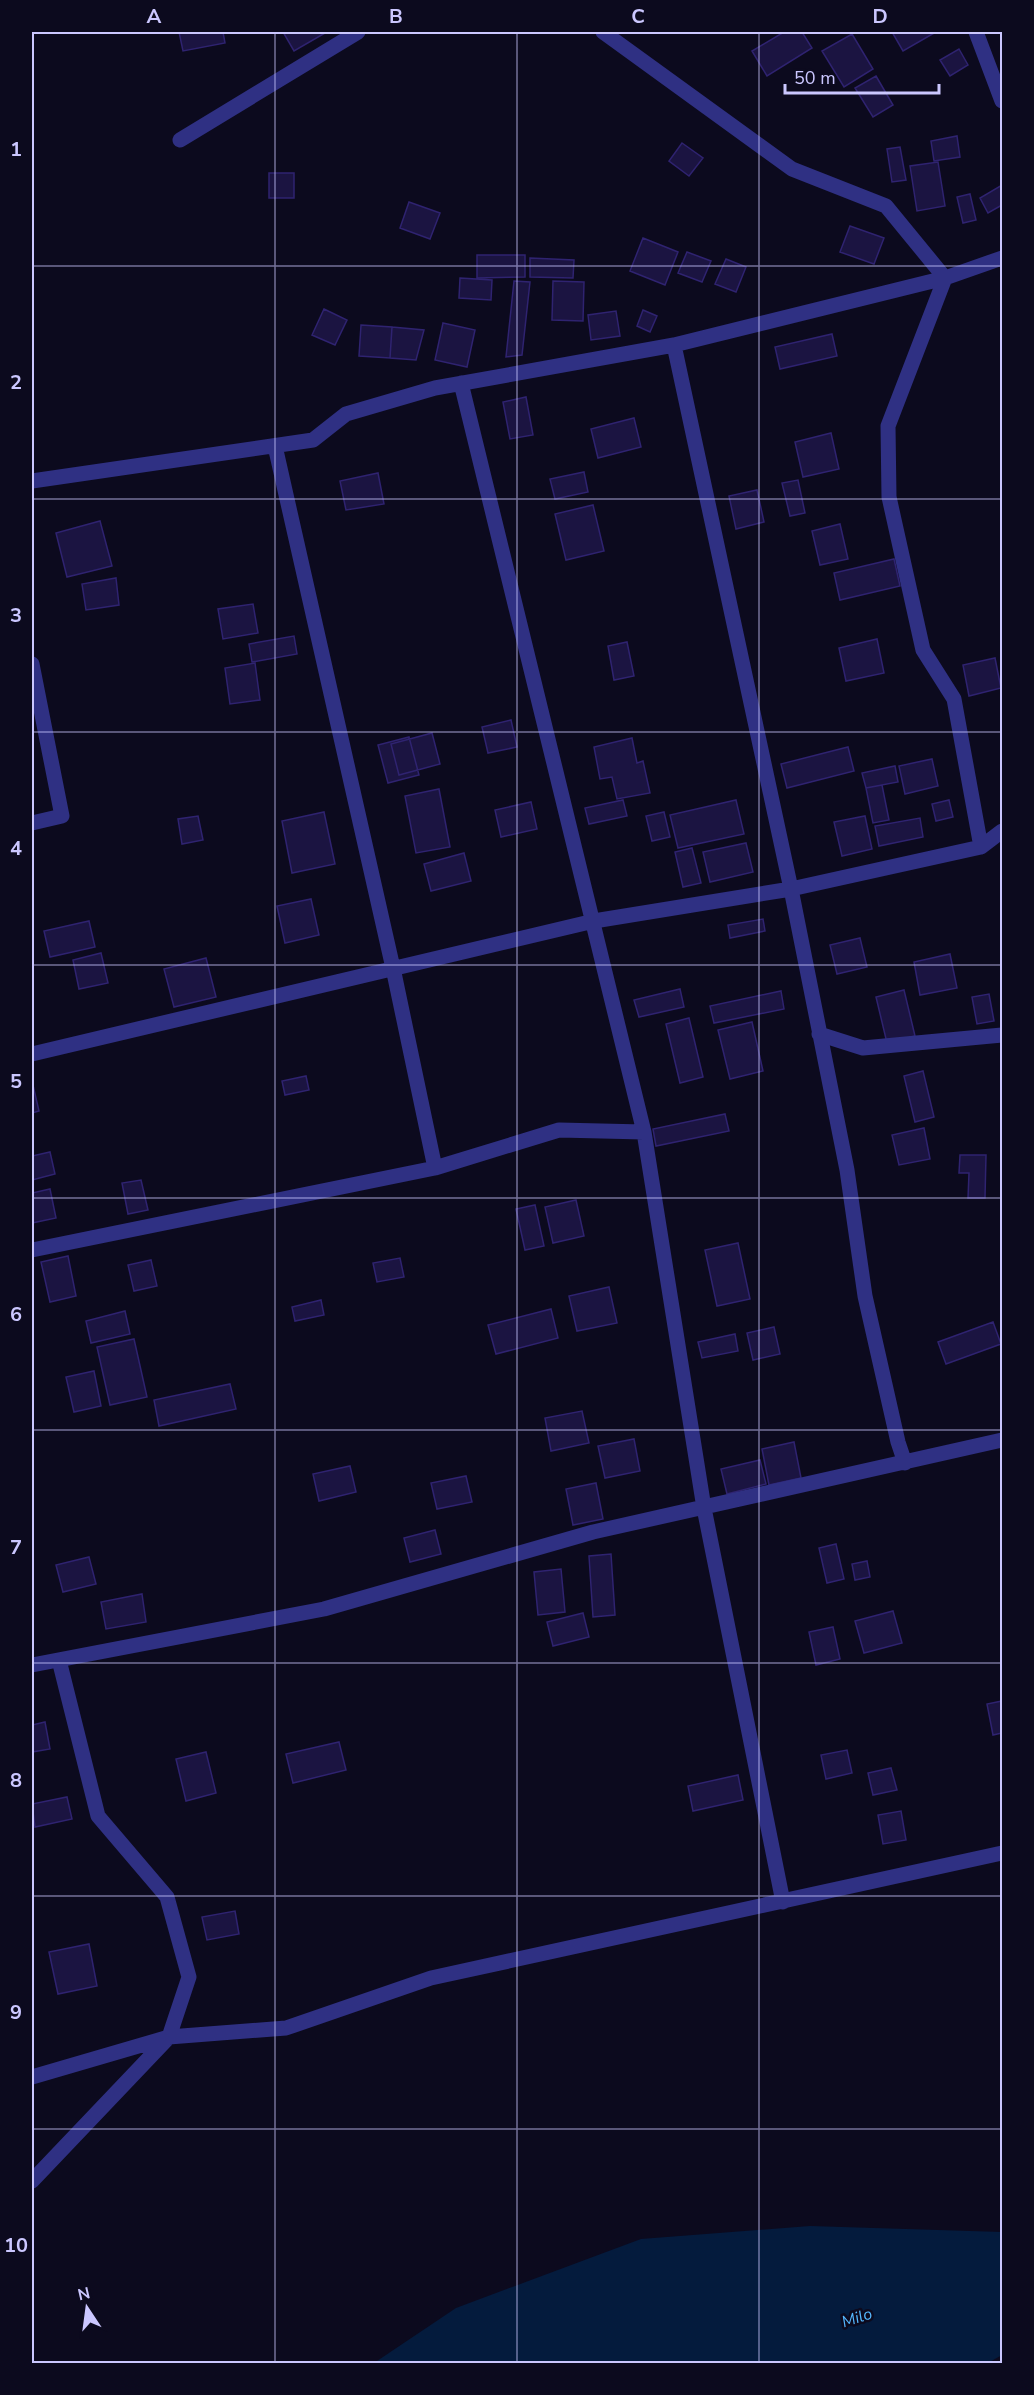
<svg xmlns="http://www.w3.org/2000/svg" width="1034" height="2395" viewBox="0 0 1034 2395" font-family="'Nunito Sans',sans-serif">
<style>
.water{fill:#041b3d}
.building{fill:#1b1441;stroke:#2f2370;stroke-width:1.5}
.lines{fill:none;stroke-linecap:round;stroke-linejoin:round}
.minor{stroke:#2f3083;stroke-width:15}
.grid{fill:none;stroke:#cbc7ff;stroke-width:1.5;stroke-opacity:0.55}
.labels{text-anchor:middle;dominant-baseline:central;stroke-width:5;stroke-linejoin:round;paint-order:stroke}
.water-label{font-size:16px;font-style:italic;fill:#55b8ff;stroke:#0c0a1e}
.neatline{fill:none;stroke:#cbc7ff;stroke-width:2}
.grid-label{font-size:20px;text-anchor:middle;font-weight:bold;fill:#cbc7ff}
</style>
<rect width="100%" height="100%" fill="#0c0a1e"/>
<path class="water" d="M810 2226 1002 2232V2355L986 2364 374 2363 456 2308 641 2239Z"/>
<path class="building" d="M179 32H223L225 43 183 51Z
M283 32H325V33L294 51Z
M784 32H802L812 48 767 76 752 51Z
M892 32H936L903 51Z
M852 34 873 69 844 87 822 51Z
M959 49 968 65 950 76 940 60Z
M876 76 893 105 873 117 855 88Z
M957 136 960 157 934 161 931 141Z
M682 143 703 158 689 176 669 161Z
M900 147 906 180 892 182 887 149Z
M938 162 945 206 917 211 910 166Z
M269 173H294V198H269Z
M1002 185V205L988 213 980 198Z
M970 194 976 220 963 223 957 197Z
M409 202 440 213 430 239 400 228Z
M850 226 884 238 874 264 840 252Z
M643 238 678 252 665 285 630 271Z
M687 252 711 261 702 282 678 273Z
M477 255H525V277L477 278Z
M530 258 574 260 573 278 530 277Z
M726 259 746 267 736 292 715 284Z
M460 278 492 280 491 300 459 298Z
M514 281 530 282 522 355 506 357Z
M553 281 584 282 583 321 552 320Z
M324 309 347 320 335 345 312 335Z
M643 310 657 316 650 332 637 326Z
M616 311 620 336 591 340 588 315Z
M443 323 475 330 467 367 435 360Z
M361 325 392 327 390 358 359 356Z
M392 327 424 330 416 360 390 358Z
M832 334 837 356 780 369 775 347Z
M526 397 533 435 510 439 503 402Z
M634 418 641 447 598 458 591 429Z
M831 433 839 469 803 477 795 442Z
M584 472 588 492 555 499 550 479Z
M378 473 384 504 346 510 340 481Z
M798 480 805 513 790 516 782 483Z
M757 490 764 522 736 529 729 496Z
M593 505 604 551 566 560 555 514Z
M100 521 112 566 67 577 56 533Z
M840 524 848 559 820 565 812 531Z
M894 559 900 586 840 600 834 573Z
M116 578 119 605 86 610 82 584Z
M253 604 258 633 223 639 218 609Z
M294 636 297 654 252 662 249 644Z
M877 639 884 673 846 681 839 648Z
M627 642 634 676 614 680 608 646Z
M995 658 1001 688 969 696 963 665Z
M255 663 260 700 230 704 225 668Z
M511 720 517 747 488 753 482 727Z
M432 733 440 764 399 775 391 744Z
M409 737 419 775 388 783 378 745Z
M632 738 637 763 643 761 650 793 617 799 612 777 600 779 594 747Z
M848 747 854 771 787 788 781 764Z
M932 759 938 786 905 794 899 766Z
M895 766 898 782 866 788 862 773Z
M882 785 889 820 873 823 866 788Z
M439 789 450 847 416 853 405 796Z
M623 800 627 816 589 824 585 808Z
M736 800 744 834 678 848 670 815Z
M949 800 953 817 936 821 932 804Z
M531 802 537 829 501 837 495 810Z
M324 812 335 864 292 873 282 821Z
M664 812 670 837 652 841 646 816Z
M198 816 203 840 182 844 178 819Z
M865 816 872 849 842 856 834 822Z
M920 818 923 837 879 846 875 826Z
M746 843 753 872 710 882 703 852Z
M692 848 701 883 683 887 675 852Z
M464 853 471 881 431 891 424 864Z
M311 899 319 935 285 943 277 906Z
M763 919 765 931 730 938 728 925Z
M89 921 95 947 50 957 44 931Z
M860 938 867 967 837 974 830 945Z
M101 953 108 983 79 989 73 960Z
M950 954 957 988 920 995 914 962Z
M206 958 216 997 174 1007 164 969Z
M680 989 684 1007 639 1017 634 1000Z
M904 990 915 1036 887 1043 876 997Z
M781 991 784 1009 714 1023 710 1006Z
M989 994 994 1021 977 1024 972 997Z
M689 1018 703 1077 680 1083 666 1024Z
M752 1022 763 1071 730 1079 718 1030Z
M923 1071 934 1117 915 1122 904 1076Z
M306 1076 309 1090 285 1095 282 1081Z
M32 1081 39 1111 32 1113Z
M725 1114 729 1131 656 1146 653 1129Z
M924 1128 930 1159 899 1165 892 1135Z
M50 1152 55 1174 32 1180V1156Z
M960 1155H986L985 1198H968L969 1173H959Z
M141 1180 148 1210 128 1214 122 1183Z
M50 1189 56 1218 32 1223V1193Z
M576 1200 584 1236 553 1243 545 1207Z
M535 1205 544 1246 525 1250 516 1209Z
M738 1243 750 1299 717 1306 705 1250Z
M68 1256 76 1296 50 1302 41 1262Z
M400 1258 404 1277 377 1282 373 1263Z
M151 1260 157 1286 134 1291 128 1265Z
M609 1287 617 1323 577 1331 569 1296Z
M321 1300 324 1315 295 1321 292 1307Z
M551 1309 558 1338 496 1354 488 1325Z
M125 1311 130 1334 91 1343 86 1321Z
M993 1322 1001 1344 946 1364 938 1342Z
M774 1327 780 1354 753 1360 747 1333Z
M735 1334 738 1351 702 1358 698 1342Z
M134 1339 147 1397 110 1405 97 1347Z
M94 1371 101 1406 74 1412 66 1377Z
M230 1384 236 1409 159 1426 154 1400Z
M582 1411 589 1443 551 1451 545 1418Z
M634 1439 640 1471 605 1478 598 1446Z
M794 1442 801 1478 769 1485 762 1449Z
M760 1460 766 1484 727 1494 721 1469Z
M350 1466 356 1492 319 1501 313 1474Z
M466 1476 472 1502 437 1509 431 1483Z
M596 1483 603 1519 573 1525 566 1489Z
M435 1530 441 1554 410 1562 404 1538Z
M836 1544 844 1579 827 1583 819 1548Z
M611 1554 615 1615 593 1617 589 1556Z
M89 1557 96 1584 63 1592 56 1565Z
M867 1561 870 1577 855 1580 852 1564Z
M561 1569 565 1612 538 1615 534 1572Z
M142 1594 146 1622 106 1629 101 1602Z
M893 1611 902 1643 864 1653 855 1621Z
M583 1613 589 1637 553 1646 547 1622Z
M833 1627 840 1659 816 1665 809 1632Z
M1002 1701V1733L993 1735 987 1704Z
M45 1722 50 1749 32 1752V1725Z
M339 1742 346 1770 293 1783 286 1754Z
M847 1750 852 1773 826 1779 821 1755Z
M206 1752 216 1793 186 1801 176 1759Z
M891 1768 897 1790 873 1795 868 1773Z
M738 1775 743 1800 693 1811 688 1786Z
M67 1797 72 1819 35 1827 32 1804Z
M901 1811 906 1840 883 1844 878 1815Z
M235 1911 239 1934 207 1940 202 1917Z
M89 1944 97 1986 58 1994 49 1952Z"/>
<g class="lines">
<path class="minor" d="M603 32 792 169 886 206 945 278 888 426 889 497 923 650 954 699 981 847
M976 32 1002 101
M180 140 358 32
M674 345 791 889 847 1170 865 1296 898 1442 905 1463
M461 383 644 1132 704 1508 783 1902
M275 446 393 968 435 1168
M32 481 313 440 346 414 435 388 674 345 945 278 1002 258
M32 664 62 816 32 823
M819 1034 863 1048 1002 1035
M32 1054 594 921 791 889 981 847 1002 831
M32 1250 435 1168 559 1130 644 1132
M32 1665 324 1609 593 1532 1002 1440
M32 2077 169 2037 286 2028 431 1978 1002 1853
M32 2181 169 2037 189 1977 167 1897 98 1816 59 1660"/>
</g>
<path class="grid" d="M275 32V2364M517 32V2364M759 32V2364M32 266H1002M32 499H1002M32 732H1002M32 965H1002M32 1198H1002M32 1430H1002M32 1663H1002M32 1896H1002M32 2129H1002"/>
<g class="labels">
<g class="water-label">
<text transform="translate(857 2318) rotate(-18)">Milo</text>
</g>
</g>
<rect width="1034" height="2395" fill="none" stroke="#0c0a1e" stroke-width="66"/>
<g transform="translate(87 2308) rotate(347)" stroke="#0c0a1e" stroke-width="4.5" paint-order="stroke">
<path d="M0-4.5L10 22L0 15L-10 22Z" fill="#cbc7ff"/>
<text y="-9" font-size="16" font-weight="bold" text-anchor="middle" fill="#cbc7ff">N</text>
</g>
<path d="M785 84v9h154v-9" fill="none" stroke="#cbc7ff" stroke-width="3"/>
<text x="794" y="84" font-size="18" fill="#cbc7ff" stroke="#0c0a1e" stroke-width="4.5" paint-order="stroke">50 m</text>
<rect x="33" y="33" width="968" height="2329" class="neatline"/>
<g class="grid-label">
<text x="154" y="23">A</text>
<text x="396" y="23">B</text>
<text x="638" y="23">C</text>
<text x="880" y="23">D</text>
<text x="16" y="156">1</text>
<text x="16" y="389">2</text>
<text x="16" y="622">3</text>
<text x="16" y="855">4</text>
<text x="16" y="1088">5</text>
<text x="16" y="1321">6</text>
<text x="16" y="1554">7</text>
<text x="16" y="1787">8</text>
<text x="16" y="2019">9</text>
<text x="16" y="2252">10</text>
</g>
</svg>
